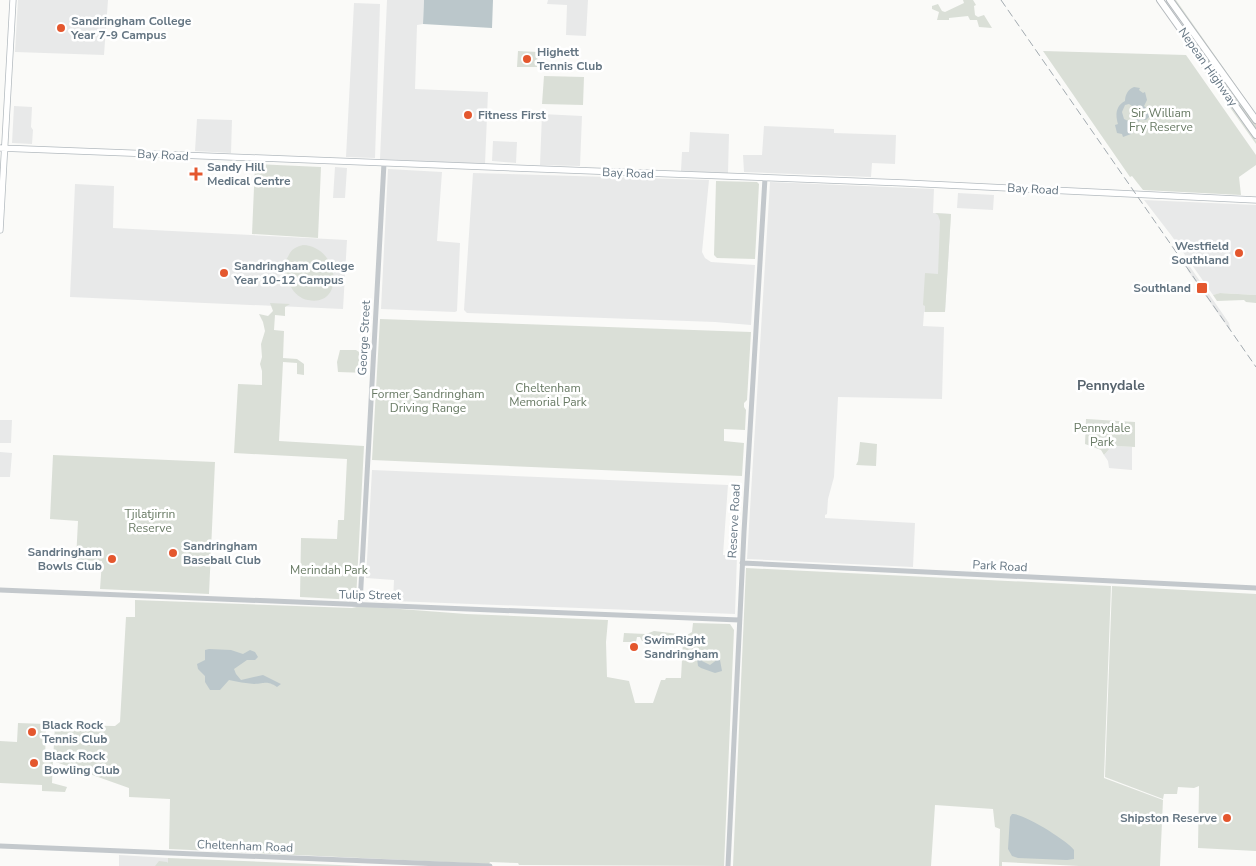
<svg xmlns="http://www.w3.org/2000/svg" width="1256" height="866" viewBox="0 0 1256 866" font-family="'Nunito Sans',sans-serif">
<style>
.built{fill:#e8e9e9}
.green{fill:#dadfd7}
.water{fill:#bbc7cb;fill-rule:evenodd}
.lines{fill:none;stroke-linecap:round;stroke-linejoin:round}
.secondary-casing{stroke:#b3babf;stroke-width:7}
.trunk-casing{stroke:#b4b9bd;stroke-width:8}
.tertiary{stroke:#c3c8cc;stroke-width:5}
.secondary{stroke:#fff;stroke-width:5.5}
.trunk{stroke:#fff;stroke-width:6}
.rail{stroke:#a2aab0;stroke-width:1;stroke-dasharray:8 4;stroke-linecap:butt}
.poi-dot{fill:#e4572e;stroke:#fff;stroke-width:2}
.labels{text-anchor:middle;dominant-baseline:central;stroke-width:5;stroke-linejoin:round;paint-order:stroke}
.poi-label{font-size:12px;font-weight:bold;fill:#657683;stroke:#fff;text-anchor:start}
.street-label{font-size:12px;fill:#657683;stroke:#fff}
.park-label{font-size:12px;fill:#687a64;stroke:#fff}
.neighbourhood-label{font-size:14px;font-weight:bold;fill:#57646e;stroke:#fff}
</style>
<rect width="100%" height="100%" fill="#fafaf8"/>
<path class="built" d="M18 0H108L104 55 15 52Z
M387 0H424L423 24 417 25 415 89 488 92 485 164 380 159Z
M548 0H588L586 36 566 35 567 5 547 4Z
M354 3 380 4 375 158 346 157Z
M14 106 32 107 31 127 33 130 32 144 12 143Z
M542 114 582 116 580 166 540 165Z
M197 119 232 120 231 153 195 151Z
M764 126 834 129V133L896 135 895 164 872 163 871 177 744 172 743 155H762Z
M690 132 729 134 728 173 681 171 682 152H689Z
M493 141 517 142 516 163 492 161Z
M335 167 347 168 345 198H333Z
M388 169 442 172 437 241 460 243 457 311 455 312 381 309Z
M473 173 709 180 702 252 705 258 711 262 755 265 751 325 715 322 467 313 464 310Z
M770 182 934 189 933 213 951 214 945 312H924L923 326 944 327 942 399 838 397 834 477 828 499 827 514 825 515V518L915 523 913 567 747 559Z
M75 184 114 186 113 228 347 240 343 309 70 297Z
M958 193 994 195 993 210 957 208Z
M1144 200 1256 205V295L1221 293 1213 295 1171 235Z
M1186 261 1229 323 1231 332 1188 271Z
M0 420H12L11 443H0Z
M1112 446 1132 447V470L1109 468 1108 461 1104 455Z
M0 452 12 453 10 477H0Z
M372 470 728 485 723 555 737 556 735 614 393 601 394 580 366 578Z
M119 855 168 858V866H119Z"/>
<path class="green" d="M963 0H973L976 5 974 6 975 15 978 17 984 15 992 28 979 27 977 20H970L968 16 949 18V20H937L939 12 932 9V6L938 4 942 11 945 12 964 3Z
M1173 0H1176L1256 114Z
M518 51 538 52 537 67H517Z
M1043 51 1186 55 1256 155V165L1239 177 1241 195 1143 190 1132 176 1130 177Z
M1203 51 1256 124V129L1202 55Z
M1194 57 1198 59 1256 141V144Z
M544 76 584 77 583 105 542 104Z
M255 164 321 167 318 238 252 234Z
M716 181 757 182 759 184 755 259 717 258 714 255Z
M935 213 951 214 945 312H925V306L923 305 925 273 938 274 940 221 938 215Z
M303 245C341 247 345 308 308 300 301 299 294 293 291 287L282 286 283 273 281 264C292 257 286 249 303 245Z
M1220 293 1256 295V303L1246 302 1244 300 1217 301 1213 295Z
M270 303 290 304 285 307V316L275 315 274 330 284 331 283 358 297 359 304 364V375L297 374V363L283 362 279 441 364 446 356 600 300 597 301 538 337 539 338 520H344L347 459 234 453 238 384 262 385V371L260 364 262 357 261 344 265 331 263 322 259 314 268 316 273 311Z
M380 319 751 332 747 400 744 403V407L746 410 745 430 724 429V441L744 443 742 476 372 460Z
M340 350H356L368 358 367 373 338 372 337 362Z
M1086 419 1135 422V447L1112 446 1104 455 1101 450 1085 444Z
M860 442 877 444 876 466 856 465 858 461Z
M53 455 215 462 209 594 100 589 102 561 76 560 78 521 50 519Z
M746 568 1111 586 1104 778 1163 800 1160 866H1079L1002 862V866H999L1000 829 995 827 993 809 935 805 931 866H733Z
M1112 586 1256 594V851L1198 848 1199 786 1194 788 1178 787 1177 794H1164L1163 799 1105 777Z
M135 600 352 608 361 606 466 614 608 620 606 642 607 677 629 681 635 703H653L661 680H665L666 678H681L683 641 682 636 669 635V638H666V636H661V642H646L642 641 640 637H637L636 642H623L624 633 646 634 654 631 687 635 692 632 693 623 730 624 734 630 724 866 519 865 518 863 490 862 489 864 169 849 170 799 129 797V788L53 761 52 783 67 787 65 792 42 791V785L0 783V741L17 742 18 723 46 724 45 760 53 761 55 725 115 726 120 722 126 617H135Z
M168 858 363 866H155L159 861 167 862 168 863Z"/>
<path class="water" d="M424 0H493L492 28 423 24Z
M1134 87 1140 88 1139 90 1143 93 1145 92 1147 100 1144 106 1150 112 1149 117 1146 120H1140L1134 126 1131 134 1123 137 1122 134 1117 133 1115 125 1118 124C1115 114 1116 106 1125 101 1125 95 1128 89 1134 87ZM1129 104 1135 108 1138 115C1133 120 1131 123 1124 119L1122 112 1125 105Z
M209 649 231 650 243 654 250 650 255 652 258 657 255 660H247L234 669 236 674 241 680 263 675 281 684 277 687C266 680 265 684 254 684 246 683 237 682 229 680L220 690H210L205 682V676L198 669 197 664 205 660V650Z
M700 657 702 661 710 665 718 659 720 660 722 671 715 673 701 668 698 666 697 658Z
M1012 814C1023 813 1068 841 1074 850V859L1067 860 1018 858 1012 856 1008 849 1010 817Z"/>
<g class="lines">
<g class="secondary-casing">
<path id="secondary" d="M0 148 905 183 1256 200
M0 230 13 0"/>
</g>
<g class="trunk-casing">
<path id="trunk" d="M1160 0 1256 135
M1170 0 1256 120"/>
</g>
<path class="tertiary" d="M742 563 1256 588
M0 590 739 620
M360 604 384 163
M0 846 490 866
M728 866 744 532 765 178"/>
<use href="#secondary" class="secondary"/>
<use href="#trunk" class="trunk"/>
<path class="rail" d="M1001 0 1256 367"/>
</g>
<g class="poi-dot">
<circle cx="61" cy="28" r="5"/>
<circle cx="527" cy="59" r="5"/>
<circle cx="468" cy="115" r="5"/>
<path d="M193.5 166.5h5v5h5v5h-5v5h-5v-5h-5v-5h5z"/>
<circle cx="1239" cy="253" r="5"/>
<circle cx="224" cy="273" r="5"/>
<rect x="1196" y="282" width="12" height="12" rx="2.5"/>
<circle cx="173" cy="553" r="5"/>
<circle cx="112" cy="559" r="5"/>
<circle cx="634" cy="647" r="5"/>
<circle cx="32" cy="732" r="5"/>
<circle cx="34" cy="763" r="5"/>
<circle cx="1227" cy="818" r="5"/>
</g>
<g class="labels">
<g class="poi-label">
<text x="71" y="21">Sandringham College<tspan x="71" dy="14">Year 7-9 Campus</tspan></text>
<text x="537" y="52">Highett<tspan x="537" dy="14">Tennis Club</tspan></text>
<text x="478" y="115">Fitness First</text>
<text x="207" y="167">Sandy Hill<tspan x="207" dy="14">Medical Centre</tspan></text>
<text x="1229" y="246" text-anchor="end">Westfield<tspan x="1229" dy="14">Southland</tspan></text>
<text x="234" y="266">Sandringham College<tspan x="234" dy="14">Year 10-12 Campus</tspan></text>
<text x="1191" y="288" text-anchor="end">Southland</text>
<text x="183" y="546">Sandringham<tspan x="183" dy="14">Baseball Club</tspan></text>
<text x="102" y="552" text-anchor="end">Sandringham<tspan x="102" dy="14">Bowls Club</tspan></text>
<text x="644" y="640">SwimRight<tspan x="644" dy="14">Sandringham</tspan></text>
<text x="42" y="725">Black Rock<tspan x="42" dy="14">Tennis Club</tspan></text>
<text x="44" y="756">Black Rock<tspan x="44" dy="14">Bowling Club</tspan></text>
<text x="1217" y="818" text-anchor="end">Shipston Reserve</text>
</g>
<g class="street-label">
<text transform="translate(1208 67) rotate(55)">Nepean Highway</text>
<text transform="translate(163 155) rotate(3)">Bay Road</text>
<text transform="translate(628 173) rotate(2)">Bay Road</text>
<text transform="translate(1033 189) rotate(3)">Bay Road</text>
<text transform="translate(364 338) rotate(-87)">George Street</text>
<text transform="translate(734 521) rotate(-87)">Reserve Road</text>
<text transform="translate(1000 566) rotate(3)">Park Road</text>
<text transform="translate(370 595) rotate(1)">Tulip Street</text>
<text transform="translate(245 846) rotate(2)">Cheltenham Road</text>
</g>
<g class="park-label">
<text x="1161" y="113">Sir William<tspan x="1161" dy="14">Fry Reserve</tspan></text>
<text x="548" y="388">Cheltenham<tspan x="548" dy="14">Memorial Park</tspan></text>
<text x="428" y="394">Former Sandringham<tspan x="428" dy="14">Driving Range</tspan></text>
<text x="1102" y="428">Pennydale<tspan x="1102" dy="14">Park</tspan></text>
<text x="150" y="514">Tjilatjirrin<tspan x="150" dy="14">Reserve</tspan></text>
<text x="329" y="570">Merindah Park</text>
</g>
<g class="neighbourhood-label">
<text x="1111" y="385">Pennydale</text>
</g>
</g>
</svg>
